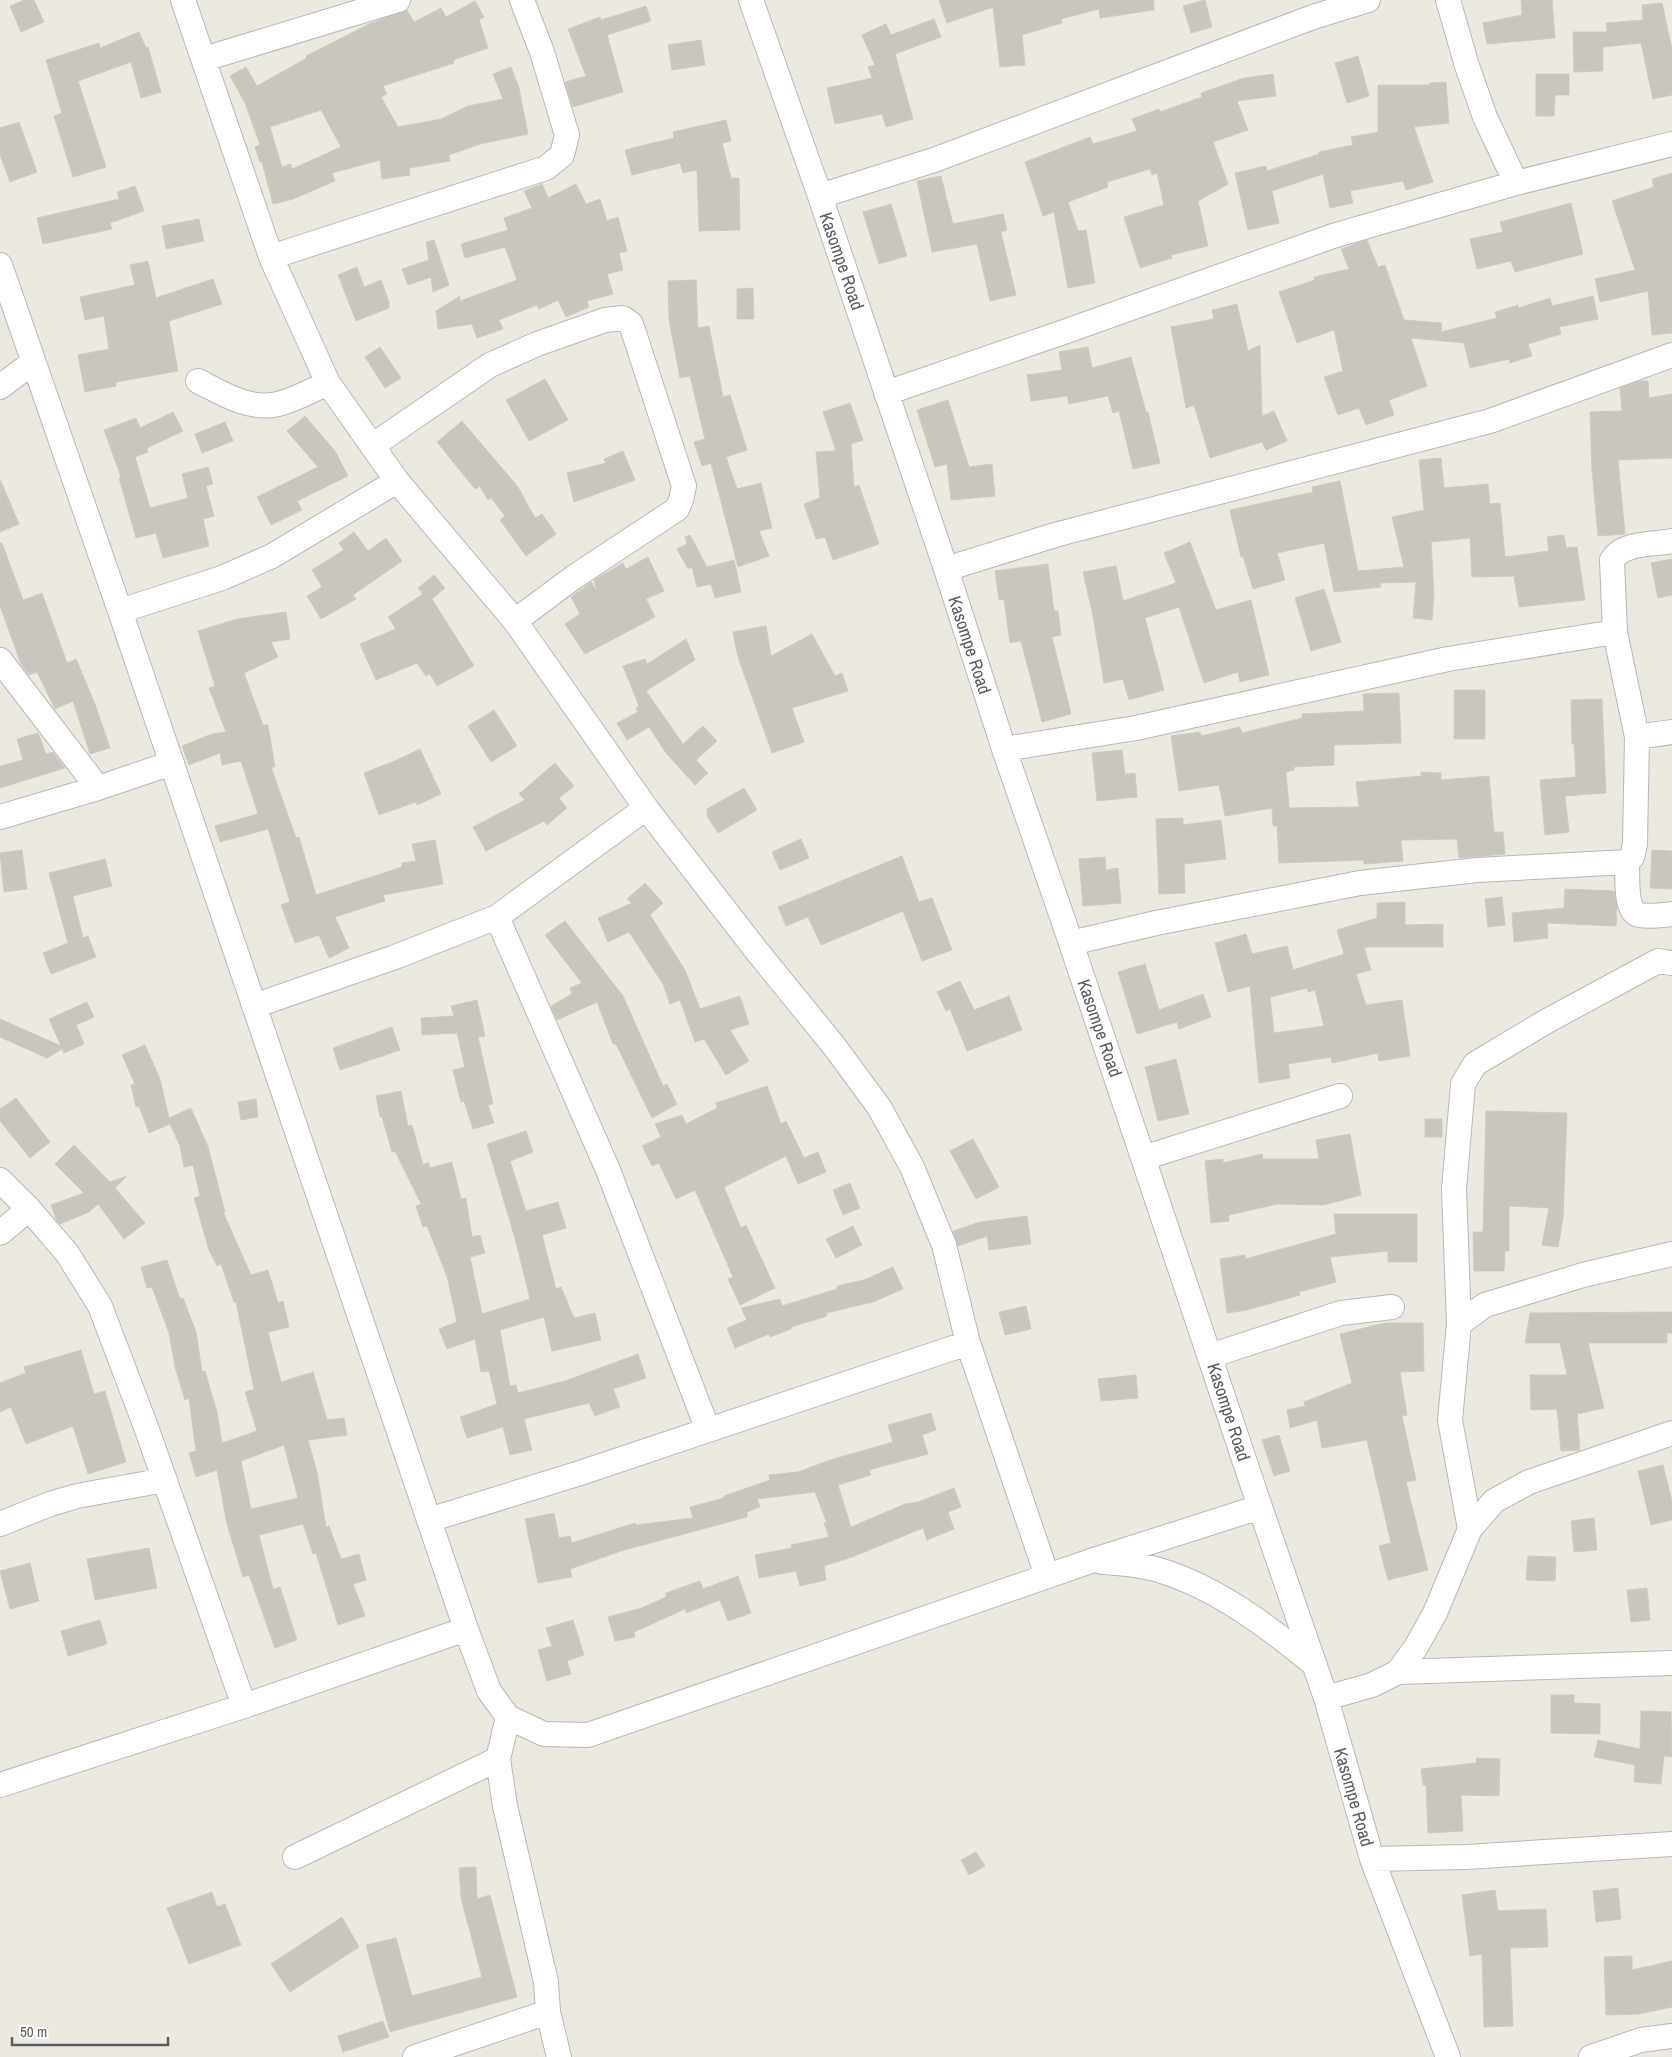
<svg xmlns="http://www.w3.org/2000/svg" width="1672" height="2057" viewBox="0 0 1672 2057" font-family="'Archivo Narrow',sans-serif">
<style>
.building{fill:#c9c6bf;stroke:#d1cbbe;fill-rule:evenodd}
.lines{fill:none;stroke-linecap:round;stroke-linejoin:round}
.minor-casing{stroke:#b6b8bd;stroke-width:26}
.minor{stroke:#fff;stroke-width:24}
.labels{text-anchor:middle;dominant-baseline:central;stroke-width:4;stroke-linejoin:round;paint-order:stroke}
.street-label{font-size:18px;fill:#595c61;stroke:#fff}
</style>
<rect width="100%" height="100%" fill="#eceae0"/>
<path class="building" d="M24 0H34L44 22 21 32 10 6Z
M939 0H1154V10L1100 18 1099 9 1061 19 1062 23 1022 35 1025 65 1000 67 993 7 947 23Z
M1205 0 1212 27 1191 33 1183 6Z
M1521 0H1552L1555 38 1487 44 1483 23 1522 15Z
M475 1 484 17 479 20 488 48 453 60 454 63 383 86 387 94 381 97 398 127 441 119 468 106 503 99 493 74 511 67 519 88 528 134 480 144 449 155 450 161 409 168 410 175 382 179 380 160 332 173 335 181 293 199 273 204 262 162H260L255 147 260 145 245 103 230 76 246 67 257 86 307 58 306 56 371 23 407 10 414 22 441 8 446 17ZM321 110 341 147 292 169 291 164 282 167 270 127Z
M1662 3 1672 49V95L1653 99 1641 43 1603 47V71L1574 72 1573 32H1607L1606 23 1643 20 1642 5Z
M646 6 651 21 607 35 623 92 573 107 565 82 586 76 568 29 600 17 601 20Z
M934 19 941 37 895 54 913 119 886 127 882 114 835 124 827 88 872 78 868 67 875 65 862 35 886 24 891 35Z
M139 32 146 48 148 47 161 92 141 98 131 62 78 81 106 167 73 177 54 116 62 113 46 60 99 43 100 48Z
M701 40 705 65 672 70 668 45Z
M1358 56 1369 96 1347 103 1335 63Z
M1273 74 1276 96 1237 101 1248 130 1213 142 1228 184 1198 201 1208 246 1171 255 1172 258 1140 268 1124 217 1164 205 1157 173 1152 175 1150 169 1107 182 1108 187 1068 202 1078 231 1086 230 1095 283 1068 288 1054 212 1043 216 1025 162 1090 137 1093 144 1137 131 1132 119 1159 109 1160 112 1202 97 1201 93 1244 78Z
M1536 74H1569V95H1555L1554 116H1536Z
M1446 82 1449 123 1414 127 1433 182 1406 190 1403 181 1350 191 1353 203 1330 208 1323 174 1272 191 1279 223 1248 230 1235 173 1266 166 1267 171 1319 154V152L1353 145 1351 137 1378 132V85H1430V83Z
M726 120 731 141 722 143 731 178H739L740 230 699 231 697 170 683 173 680 163 632 175 625 150 674 138 673 132Z
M19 122 37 172 10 182 0 155V128Z
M1672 173V333L1652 335 1648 291 1600 302 1595 279 1635 270 1612 201 1654 187 1652 179Z
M941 176 953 224 1003 214 1007 230 1001 232 1016 295 990 301 977 244 932 252 917 181Z
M542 184 548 198 576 184 586 204 600 199 607 221 618 217 627 251 619 253 623 270 607 274 613 294 587 301 589 307 566 317 558 300 539 309 537 305 499 320 503 329 477 338 472 324 438 329 436 311 460 296V301L517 280 505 247 465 258 461 244 508 230 504 218 532 208 524 191Z
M135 186 144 211 110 223 112 229 43 244 37 218 119 199 117 192Z
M1571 203 1583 254 1515 272 1511 261 1477 269 1470 239 1503 232 1500 222Z
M891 204 907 256 879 264 863 212Z
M199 219 204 241 166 249 162 226Z
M434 240 449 285 433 292 431 277 408 285 402 269 429 260 426 242Z
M1367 240 1378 267 1385 265 1404 320 1442 323 1441 332 1497 318 1495 312 1518 305V308L1550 298 1552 306 1593 296 1598 319 1559 327 1561 334 1528 344 1532 356 1510 363 1509 359 1470 368 1464 343 1411 338 1427 386 1389 400 1394 415 1366 425 1359 408 1338 415 1324 377 1343 371 1334 330 1297 343 1279 292 1315 280 1314 277 1349 269 1341 249Z
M148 261 156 298 213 279 222 304 169 321 178 371 116 382V386L85 392 78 355 109 349 104 316 85 320 80 297 135 285 130 265Z
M357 267 364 287 381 280 389 302V308L356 321 338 275Z
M696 280 698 328 709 326 723 397 730 395 747 450 726 457 737 489 761 483 772 528 759 531 769 556 738 567 711 463 702 466 694 442 705 439 690 376 680 378 669 319 668 281Z
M753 288 754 319H737V289Z
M1237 304 1248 351 1260 345 1262 416 1274 411 1287 441 1266 450 1262 442 1210 458 1194 405 1186 408 1171 327 1214 319 1212 310Z
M380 347 401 378 385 388 365 357Z
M1088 347 1092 368 1131 357 1146 412H1148L1160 463 1133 469 1119 411 1113 413 1108 396 1069 404 1067 396 1031 401 1027 375 1062 370 1059 352Z
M545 379 568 420 529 441 506 400Z
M1640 381H1648L1649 398 1672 394V458L1618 460 1625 534 1598 536 1592 469 1590 412 1622 411 1620 388Z
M948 400 969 467 992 464 995 496 951 500 947 464 935 467 917 410Z
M850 403 863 440 851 444 854 487 859 485 879 544 833 560 825 537 816 539 804 504 820 498 816 452 836 451 823 412Z
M173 412 183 431 147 448 148 452 135 457 150 508 188 498 182 474 208 467 213 484 206 486 214 516 203 519 209 546 163 558 156 533 136 538 119 478 121 477 104 430 136 418 140 428Z
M305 416 335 451 348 476 297 501 302 510 271 525 257 497 318 467 287 431Z
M462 421 518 487 535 518 542 514 556 534 526 556 500 520 505 516 491 498 488 500 480 486 475 489 437 442Z
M225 422 233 441 202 453 195 434Z
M623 451 635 480 574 502 567 473 606 463 604 459Z
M1441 458 1444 488 1488 484 1490 504 1500 503 1505 557 1549 551 1547 537 1564 535 1566 548 1577 547 1585 600 1519 607 1514 576 1472 577 1470 538 1431 542 1434 595 1432 620 1413 618 1416 582 1380 583 1381 587 1334 592 1324 543 1277 553 1285 580 1253 589 1243 556 1241 557 1230 510 1313 492 1312 487 1340 481 1358 571 1404 567 1392 517 1424 510 1419 460Z
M0 479 19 524 0 532Z
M354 532 368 551 386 538 402 561 353 595 356 599 321 619 307 596 322 587 312 570 344 550 339 543Z
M690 535 707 567 734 560 741 592 715 598 711 584 697 587 692 567 688 569 677 549 687 544 685 537Z
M1190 542 1216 610 1251 600 1269 675 1240 682 1238 672 1204 683 1179 607 1145 618 1164 690 1129 700 1123 679 1104 683 1093 616 1083 572 1116 566 1123 601 1176 583 1164 553Z
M0 543H2L23 600 42 593 67 663 76 659 95 704 110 748 90 754 73 701 55 709 37 672 29 675 21 664 0 606Z
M648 557 664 591 646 599 655 617 585 654 565 624 580 614 571 597 591 582 597 591 594 580 623 563 626 569Z
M1672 559V595L1658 598 1651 563Z
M1048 564 1054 611H1058L1061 635 1052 637 1071 714 1042 722 1021 641 1010 643 1004 599 999 600 995 571Z
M434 575 445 588 432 599 474 666 437 686 430 674 426 676 417 663 376 680 360 644 396 629 388 617 423 594 418 588Z
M1324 589 1341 642 1311 651 1295 598Z
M286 612 290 639 271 642 278 657 244 673 263 725H268L275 767H271L296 838 299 837 316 895 402 867V863L416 861 412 844 435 840 443 884 383 895 385 901 335 917 349 948 329 958 319 935 295 943 281 905 290 902 268 829 220 842 215 826 258 814 241 761 222 765 220 753 189 765 182 746 212 734 226 732 209 688 215 686 198 631 237 619Z
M766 626 771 656 812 634 835 676 842 673 848 691 792 708 804 742 772 753 738 657 733 632Z
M686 639 695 660 646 691 683 744 703 726 717 741 696 760 708 773 695 785 666 753 649 727 627 740 617 723 638 712 636 708 639 706 623 666 645 659 647 664Z
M1454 690H1485V739H1454Z
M1399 693 1401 743 1334 745V765L1294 767V770L1286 772 1289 808 1359 807 1356 782 1421 776V772L1441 773V780L1489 776 1494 832H1503L1505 854 1459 858 1457 839 1401 840 1403 861 1364 864V860L1279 863 1277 826H1273L1272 808 1225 816 1219 785 1179 791 1171 736 1200 732 1201 736 1240 727 1242 733 1302 718V714L1364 711 1363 694Z
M1602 699 1606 793 1565 796 1569 832 1545 835 1540 780 1576 777 1574 744H1572L1571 700Z
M494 710 517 746 491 762 468 726Z
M38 733 46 754 53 752 65 768 0 788V766L23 760 17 739Z
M420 749 441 794 417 805 416 802 379 815 364 773 397 760Z
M1122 750 1125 774 1135 773 1137 797 1097 801 1092 753Z
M555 763 574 786 559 798 567 808 547 825 544 821 486 851 473 827 525 800 519 794Z
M744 788 757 810 718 833 707 816V809Z
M1183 818V825L1221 820 1226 859 1184 864 1185 893 1159 894 1156 819Z
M801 839 809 858 780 870 772 852Z
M22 850 27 889 4 892 0 853Z
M1652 850 1672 851V889L1650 888Z
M902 856 919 902 932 898 952 950 922 961 903 911 821 945 808 917 786 926 778 907Z
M1105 857 1106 870 1118 868 1121 903 1083 906 1079 859Z
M105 859 112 886 73 896 83 938 88 936 96 957 51 974 43 953 68 943 49 873Z
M645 883 663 903 650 915 685 970 700 1009 740 996 749 1024 730 1030 749 1061 726 1075 704 1039 695 1042 680 1000 670 1004 663 984 629 932 608 942 598 918 632 903 627 899Z
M1565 889 1614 891 1617 908 1616 926 1547 923 1548 938 1514 942 1512 913 1564 908Z
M1502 897 1505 925 1488 927 1485 899Z
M1405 902V925L1443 924V947H1364L1371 970 1356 974 1366 1005 1402 1000 1410 1056 1379 1061 1378 1053 1332 1063 1331 1057 1288 1064 1290 1078 1259 1083 1250 986 1228 992 1215 943 1246 934 1252 954 1287 946 1293 970 1344 954 1337 930 1377 918V903ZM1307 988 1308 992 1315 990 1324 1026 1274 1033 1270 997Z
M565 921 623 996 663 1086 667 1084 677 1104 652 1118 616 1044H613L597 1002 557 1020 551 1006 572 994 570 988 582 983 545 935Z
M1145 964 1159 1010 1203 994 1211 1017 1179 1029 1177 1022 1137 1034 1118 972Z
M960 981 974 1010 1009 996 1022 1030 967 1051 950 1009 946 1011 937 992Z
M477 1000 485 1036 478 1037 493 1104 488 1105 494 1123 473 1129 464 1101 461 1102 453 1070 465 1067 457 1033 422 1035 421 1018 454 1016 451 1006Z
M87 1002 94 1017 76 1025 84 1044 64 1053 62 1049 47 1058 0 1037V1019L61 1046 49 1019Z
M392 1027 400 1050 340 1070 333 1048Z
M145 1045 160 1079 169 1118 191 1108 208 1147 225 1212H223L251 1275 268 1270 278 1303 283 1301 289 1327 268 1332 281 1382 313 1372 327 1420 344 1418 347 1435 308 1440 317 1472 326 1527 329 1526 341 1559 359 1554 366 1580 353 1584 365 1616 338 1625 316 1553 313 1554 303 1524 259 1535 273 1589 280 1587 297 1640 275 1648 249 1575 243 1577 227 1524 217 1470 196 1477 189 1453 196 1451 189 1398 185 1400 175 1367 169 1333 152 1287 147 1288 141 1267 167 1260 180 1299 183 1298 196 1332 202 1372 205 1371 217 1412 222 1443 257 1431 245 1392 254 1389 236 1302H234L221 1264 217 1266 209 1250 194 1198 200 1196 193 1165 184 1167 180 1146 170 1124 149 1133 139 1106 136 1107 131 1085 135 1084 122 1055ZM284 1445 298 1498 251 1509 241 1461Z
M1176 1059 1189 1114 1158 1121 1145 1067Z
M767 1086 781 1124 786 1121 804 1158 818 1152 826 1172 798 1184 786 1156 724 1187 741 1228 746 1225 775 1288 740 1305 728 1279 733 1277 695 1190 676 1199 659 1163 652 1166 642 1146 661 1137 655 1124 682 1115 686 1124 717 1108 716 1103Z
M401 1091 408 1126 412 1125 423 1165 428 1162 430 1168 452 1162 461 1199 466 1198 472 1237 480 1235 485 1253 470 1257 482 1314 530 1299 516 1242 487 1144 526 1131 533 1152 510 1161 526 1211 558 1202 566 1228 542 1235 556 1289 561 1287 574 1318 595 1313 601 1340 552 1351 544 1317 500 1330 510 1386 516 1385 518 1393 565 1381 638 1354 646 1378 613 1389 620 1407 595 1416 589 1403 524 1419 532 1450 510 1455 503 1427 467 1438 460 1417 497 1404 489 1371 481 1372 475 1339 447 1349 439 1329 457 1322 447 1276 427 1226 423 1227 416 1206 421 1204 395 1151 392 1152 382 1117H380L376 1096Z
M16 1098 50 1142 30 1158 0 1121V1109Z
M256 1099 258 1117 241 1120 238 1102Z
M1486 1111 1567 1113 1563 1218 1558 1247 1542 1245 1549 1208 1509 1206V1251H1505L1504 1271H1474L1473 1232H1483Z
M1425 1119H1442V1137H1425Z
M1350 1134 1361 1195 1324 1205 1277 1204 1229 1215V1221L1211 1223 1205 1161 1223 1159V1163L1262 1154 1263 1159H1319L1316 1140Z
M973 1139 999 1187 976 1199 950 1151Z
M74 1145 110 1182 127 1176 115 1188 145 1223 124 1239 98 1204 89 1212 60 1224 57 1221 51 1205 84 1193 55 1164Z
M850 1183 860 1208 843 1215 833 1190Z
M1334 1214H1417V1262H1388V1251L1330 1257 1336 1282 1299 1292 1300 1295 1247 1310 1227 1313 1220 1259 1245 1255V1259L1336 1234Z
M1027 1216 1031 1244 989 1250 987 1236 958 1246 953 1231 980 1222Z
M853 1226 862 1245 836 1258 826 1239Z
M893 1267 903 1289 873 1302 826 1313 827 1316 791 1327V1329L770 1337 769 1334 735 1348 727 1328 747 1320 741 1308 780 1299 782 1306 837 1289V1286L864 1280Z
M1026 1306 1031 1329 1005 1335 999 1312Z
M1672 1312V1333H1667V1343H1588L1604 1408 1577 1414 1580 1450 1561 1451 1557 1409 1531 1410 1530 1375H1567L1560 1343H1525L1530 1313Z
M1385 1323H1423L1424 1371 1400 1372 1407 1415 1402 1416 1416 1480 1406 1482 1428 1570 1388 1580 1379 1546 1391 1543 1367 1440 1322 1448 1317 1420 1290 1428 1287 1410 1305 1406 1304 1402 1352 1383 1340 1334Z
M81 1350 94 1394 105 1391 126 1462 88 1474 73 1426 26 1444 11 1407 0 1412V1383L26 1373 24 1367Z
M1136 1375 1138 1398 1101 1401 1098 1379Z
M931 1413 936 1430 922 1435 928 1454 869 1470 871 1475 838 1485 851 1527 905 1504 918 1502 954 1488 961 1507 948 1512 954 1529 927 1540 923 1528 852 1557 824 1566 826 1580 800 1586 796 1571 759 1578 755 1555 792 1548 791 1545 829 1537 824 1523H827L815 1492 757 1499 760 1507 747 1512V1517L621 1551 570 1569 572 1577 538 1583 525 1519 554 1513 559 1538 570 1536 572 1543 635 1523 636 1525 693 1518 690 1507 724 1498V1496L770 1480 769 1475 798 1472 830 1460 893 1442 888 1425Z
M1279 1435 1290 1471 1274 1476 1262 1440Z
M1663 1465 1672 1501V1520L1651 1525 1638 1471Z
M1594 1518 1597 1550 1574 1552 1571 1521Z
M149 1548 157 1588 95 1600 87 1559Z
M1528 1556 1556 1557 1555 1581 1526 1580Z
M30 1563 39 1601 10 1609 0 1571Z
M738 1576 751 1613 728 1621 720 1600 686 1613 685 1609 634 1632 635 1637 615 1641 608 1617 642 1608 666 1597V1593L700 1581 703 1589Z
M1647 1588 1650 1620 1631 1622 1627 1590Z
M100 1620 107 1644 68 1656 61 1631Z
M573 1620 584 1655 567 1661 571 1674 547 1681 538 1650 552 1646 546 1628Z
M1551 1695H1574V1703L1600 1704V1734L1551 1733Z
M1641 1711 1671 1712 1672 1757 1664 1756 1661 1784 1634 1782 1635 1765 1594 1757 1598 1740 1640 1749Z
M1477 1758 1500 1759 1499 1796 1461 1795 1463 1831 1428 1833 1426 1785H1423L1421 1769 1476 1763Z
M976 1852 985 1866 969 1875 961 1860Z
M476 1867 477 1899 490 1895 517 1997 390 2032 366 1945 396 1938 412 1996 482 1977 461 1898 459 1868Z
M1618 1888 1621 1919 1596 1922 1593 1891Z
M1495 1890 1498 1911 1546 1909 1548 1947 1510 1948 1513 2026 1484 2027 1482 1954 1470 1956 1462 1895Z
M212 1892 217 1907 225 1904 241 1945 189 1964 167 1908Z
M342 1917 359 1947 290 1992 271 1964Z
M1632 1956V1970L1672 1961V2007L1639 2014 1606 2015 1604 1957Z
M383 2021 389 2037 343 2052 338 2036Z"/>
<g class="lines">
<g class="minor-casing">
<path id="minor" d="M183 0 271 257 328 383 397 481 515 621 646 808 756 950 834 1046 879 1107 912 1167 944 1245 968 1343 1047 1576
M751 0 820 196 946 569 1004 749 1071 943 1260 1507 1326 1698 1372 1859 1448 2057
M1448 0 1467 66 1485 117 1516 183
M204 59 398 0
M820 196 934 160 1313 17 1368 0
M271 257 546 168 562 155 567 135 542 52 522 0
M0 265 120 611 466 1629 489 1691 508 1717 544 1734 588 1735 1091 1561 1260 1507
M198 381C222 393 249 411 278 404 295 400 312 390 328 383
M0 387 32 363
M886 393 1061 333 1333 236 1516 183 1672 144
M372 446 490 365 537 344 605 320 623 318 631 324 684 486 681 500 677 509 574 577 515 621
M946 569 1055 535 1490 421 1672 355
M120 611 222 578 272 556 397 481
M1615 632 1637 737 1672 732
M0 660 98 788
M1004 749 1136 728 1448 659 1615 632 1612 560C1623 542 1652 545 1672 541
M0 817 98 788 172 763
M1627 862C1628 875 1624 913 1640 915 1650 917 1662 915 1672 914
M497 917 608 1170 708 1430
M1071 943 1156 923 1360 883 1477 870 1627 862 1632 857 1635 844 1637 737
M254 1006 395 957 497 917 646 808
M1143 1158 1340 1096
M0 1180 29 1209 67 1253 100 1306 146 1427 244 1706
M0 1233 29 1209
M1459 1324 1485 1305 1583 1275 1672 1254
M1210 1356 1341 1313 1392 1307
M429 1520 580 1473 968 1343
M0 1524 50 1504 77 1496 165 1480
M1470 1529 1450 1420 1459 1324 1454 1189 1463 1084 1475 1064 1547 1021 1658 961 1672 963
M1102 1562C1122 1563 1143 1565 1162 1571 1219 1589 1270 1628 1315 1665
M1398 1672 1672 1663
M1326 1698 1372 1685 1398 1672 1416 1647 1435 1613 1470 1529 1494 1501 1529 1482 1672 1433
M508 1717 498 1759 505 1806 546 1982 548 2012 559 2057
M0 1785 244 1706 466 1629
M295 1857 498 1759
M1372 1859 1466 1857 1672 1844
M415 2057 548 2012
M1591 2057 1641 2040 1672 2036"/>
</g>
<use href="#minor" class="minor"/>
</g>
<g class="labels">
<g class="street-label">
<text transform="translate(842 261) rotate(71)">Kasompe Road</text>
<text transform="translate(970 645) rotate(72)">Kasompe Road</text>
<text transform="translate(1100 1028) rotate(71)">Kasompe Road</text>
<text transform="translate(1229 1412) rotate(72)">Kasompe Road</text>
<text transform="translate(1354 1797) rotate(74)">Kasompe Road</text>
</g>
</g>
<path d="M12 2037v8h156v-8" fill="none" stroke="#595c61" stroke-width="2.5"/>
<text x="20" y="2037" font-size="15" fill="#595c61" stroke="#ffffff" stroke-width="4" paint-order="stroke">50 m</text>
</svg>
